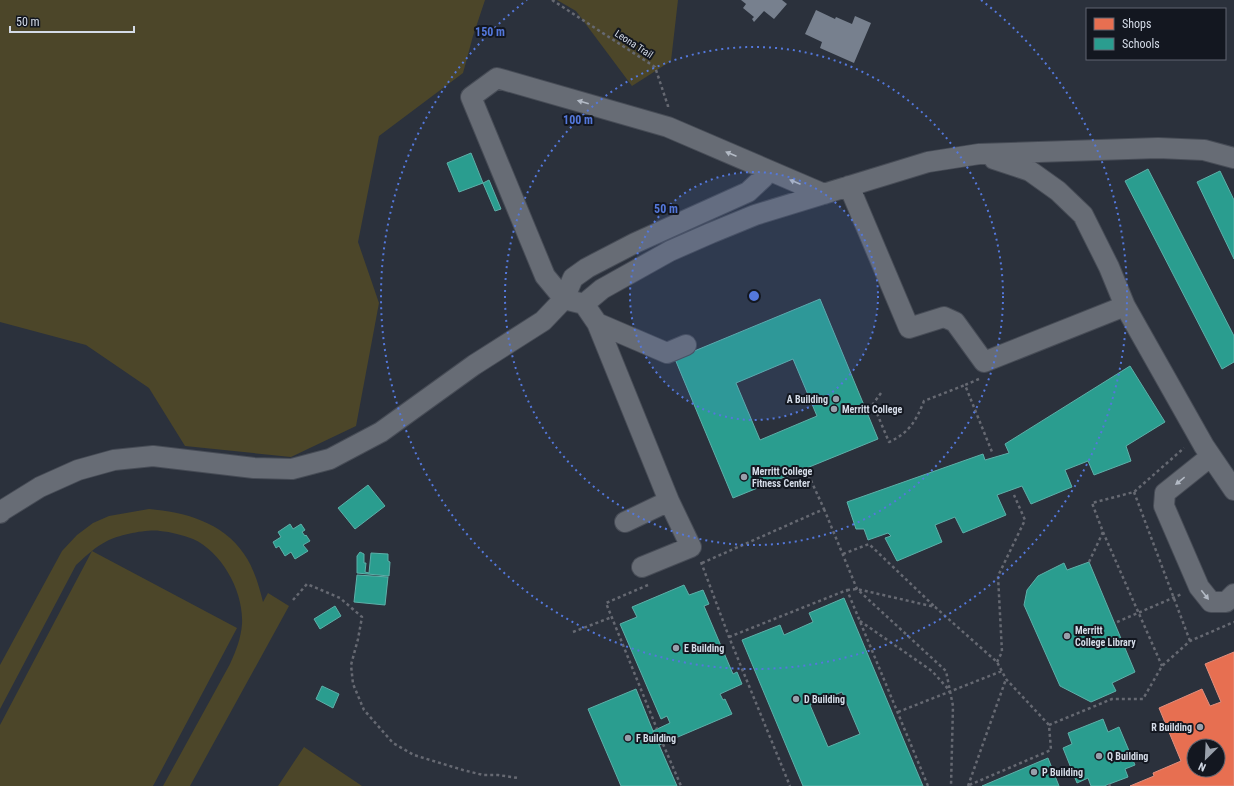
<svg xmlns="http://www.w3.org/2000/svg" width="1234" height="786" viewBox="0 0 1234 786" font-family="'Roboto Condensed',sans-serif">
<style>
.green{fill:#4c4629}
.shops{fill:#e76f51;stroke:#e18f7e;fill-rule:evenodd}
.schools{fill:#2a9d8f;stroke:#5db0a9;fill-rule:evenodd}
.building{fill:#77808e}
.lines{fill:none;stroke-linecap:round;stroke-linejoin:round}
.minor-casing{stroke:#474c56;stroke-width:22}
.path{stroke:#666972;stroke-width:2.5;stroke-dasharray:3 3;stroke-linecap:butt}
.minor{stroke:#676c75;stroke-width:20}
.oneway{fill:#b3bac5}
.ring{fill:none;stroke:#5478dc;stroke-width:2;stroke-dasharray:2 4}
.poi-dot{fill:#99a0ab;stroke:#131720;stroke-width:1.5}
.labels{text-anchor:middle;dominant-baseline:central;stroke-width:4;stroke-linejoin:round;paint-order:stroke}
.street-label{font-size:10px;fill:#d4dbe7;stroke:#131720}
.poi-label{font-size:10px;font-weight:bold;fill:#d4dbe7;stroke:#131720;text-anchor:start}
.centre{fill:#5478dc;stroke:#131720;stroke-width:2}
.ring-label{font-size:12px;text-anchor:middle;font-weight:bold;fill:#5478dc;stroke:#131720;stroke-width:4;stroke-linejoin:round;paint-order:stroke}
</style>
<rect width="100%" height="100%" fill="#2b313c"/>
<path class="green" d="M0 0H485L473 36 463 73 379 136 358 242 379 303 356 426 291 457 185 446 149 388 86 345 0 322Z
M557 0H678L671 61 632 86 576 11Z
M149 509C184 512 223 522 244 554 254 568 259 586 263 602L268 593 289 606 190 786H163L230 664C236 651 241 638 242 624 244 592 222 552 193 539 183 535 171 532 160 531 147 529 119 535 107 541 95 547 86 556 76 565L0 709V665L62 551 77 535 93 523 109 516Z
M92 551 237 628 153 786H0V725Z
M304 747 362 786H278Z"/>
<path class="shops" d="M1234 652V786H1130L1154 776 1153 773 1181 761 1159 708 1202 689 1210 706 1221 702 1205 664ZM1194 746H1218V770H1194Z"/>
<path class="schools" d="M471 153 483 183 459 192 447 163Z
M1148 169 1234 336V362L1222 369 1125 181Z
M1220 171 1234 200V259L1197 182Z
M489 180 501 209 495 211 483 183Z
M820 299 878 439 733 498 675 359ZM793 359 817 416 760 440 736 383Z
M1130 366 1165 422 1126 446 1131 461 1094 475 1088 461 1065 470 1072 487 1031 504 1022 486 997 495 1006 515 963 533 955 517 935 525 942 542 897 561 885 538 891 536 888 533 868 540 864 529H856L847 502 983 454 985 460 1009 453 1005 444Z
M368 485 385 506 355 529 338 508Z
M290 524 293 529 301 524 305 530 302 532 305 536 306 535 310 541 303 545 308 551 295 559 291 552 285 556 279 546 276 548 273 542 281 537 278 532Z
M360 552 364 554V563H366L365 572 369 573 371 553 388 554V561L390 562 389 576 357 573V556Z
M1089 562 1135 672 1112 683 1116 691 1091 702 1060 686 1024 605 1027 590 1038 576 1064 563 1067 570Z
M357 575 388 577 385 605 354 602Z
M684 585 689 595 703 590 709 604 704 606 733 674 737 672 742 684 720 694 723 700 725 699 732 714 659 745 653 731 670 723 667 716 661 719 620 624 637 617 632 607Z
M844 598 923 786H803L742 640 780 625 784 635 813 622 809 613ZM842 692 860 734 828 747 810 705Z
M335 606 341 616 320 629 314 619Z
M322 686 339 694 333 708 316 699Z
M636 689 653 731 677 786H621L588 709Z
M1103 719 1108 732 1119 727 1135 765 1125 769 1128 777 1104 786H1091L1088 778 1077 783 1063 748 1072 744 1068 733Z
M1048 758 1059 786H982Z"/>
<path class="building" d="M741 0H782L787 4 774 19 764 11 754 22 752 19 754 17 743 8 746 4Z
M816 10 835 19 836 17 852 24 855 16 871 23 854 63 820 48 822 42 805 34Z"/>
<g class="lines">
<g class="minor-casing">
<path id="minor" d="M994 159 1030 171 1058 191 1083 215 1109 267 1125 306 1204 446 1234 490
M767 170 763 178 748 192 635 243 587 268 573 278 564 299 545 276 471 97 497 78 668 127 824 194
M849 186 909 328 944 317 955 322 984 362 1125 306
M584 304 597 323 669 501 625 522
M597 323 667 353 686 345
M1210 457 1165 493 1164 506 1199 587 1211 602H1226L1234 594
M0 513 3 510 40 487 78 470 114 460 153 456 254 468 292 469 330 459 381 432 474 365 543 321 564 299 584 304 602 289 670 251 711 233 755 215 928 162 979 154 1158 148 1204 150 1234 158
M642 567 691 547 669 501"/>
</g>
<path class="path" d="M552 0 655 67 668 106V108
M979 379 965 385 992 452
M881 393 873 404 889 442C909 433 916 421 924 401L965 385
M1134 492 1190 641
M824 509 857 589 946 671 953 706 951 786
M1103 532 1162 666
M843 554 869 544 935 607
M701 562 729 637 790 786
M1089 562 1103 532 1092 503 1134 492 1184 448
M702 563 824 509 809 476
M648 585 606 603 657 729
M847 590 857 589 935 607 997 662 1006 679 1049 725 1051 750 967 786
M293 600 307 584 340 598 362 617 358 639 351 665 353 684 364 710 393 743 414 755 463 770 483 775H498L518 778
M860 621 932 671 949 690
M1117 622 1182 594
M573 632 612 617
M729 637 847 590 928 786
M997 662 1002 652 998 576 1025 520 1014 495
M898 712 1002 671
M1049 725 1112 699H1143L1162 666 1190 641 1234 622
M663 744 681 786
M1109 784 1110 786
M968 786 1006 679"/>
<use href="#minor" class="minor"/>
</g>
<defs><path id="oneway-solid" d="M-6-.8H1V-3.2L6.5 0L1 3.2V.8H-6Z"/></defs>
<g class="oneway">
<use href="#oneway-solid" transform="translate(583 102) rotate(-164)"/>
<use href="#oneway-solid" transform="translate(731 154) rotate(-157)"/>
<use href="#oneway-solid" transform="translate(795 182) rotate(-157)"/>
<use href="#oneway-solid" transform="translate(1180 481) rotate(141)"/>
<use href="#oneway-solid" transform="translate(1205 595) rotate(52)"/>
</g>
<circle cx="754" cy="296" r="124" fill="#5478dc" fill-opacity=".12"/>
<g class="ring">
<circle cx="754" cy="296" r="124"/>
<circle cx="754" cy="296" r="249"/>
<path d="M981 0A373 373 0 1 1 527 0"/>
</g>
<g class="poi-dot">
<circle cx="836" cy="399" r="4"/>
<circle cx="834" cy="409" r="4"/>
<circle cx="744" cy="477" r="4"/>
<circle cx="1067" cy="636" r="4"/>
<circle cx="676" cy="648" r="4"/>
<circle cx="796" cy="699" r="4"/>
<circle cx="1200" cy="727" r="4"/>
<circle cx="628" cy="738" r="4"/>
<circle cx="1099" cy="756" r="4"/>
<circle cx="1034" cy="772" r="4"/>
</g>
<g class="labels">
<g class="street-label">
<text transform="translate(634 44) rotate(33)">Leona Trail</text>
</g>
<g class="poi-label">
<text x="828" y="399" text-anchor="end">A Building</text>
<text x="842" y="409">Merritt College</text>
<text x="752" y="471">Merritt College<tspan x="752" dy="12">Fitness Center</tspan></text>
<text x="1075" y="630">Merritt<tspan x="1075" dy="12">College Library</tspan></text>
<text x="684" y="648">E Building</text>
<text x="804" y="699">D Building</text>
<text x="1192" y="727" text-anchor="end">R Building</text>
<text x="636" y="738">F Building</text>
<text x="1107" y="756">Q Building</text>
<text x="1042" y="772">P Building</text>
</g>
</g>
<circle cx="754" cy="296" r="6" class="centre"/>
<g class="ring-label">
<text x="490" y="36">150 m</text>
<text x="578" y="124">100 m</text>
<text x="666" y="213">50 m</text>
</g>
<rect x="1086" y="8" width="140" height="52" fill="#131720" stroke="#606570"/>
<rect x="1094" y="18" width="20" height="12" fill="#e76f51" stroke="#606570"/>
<text x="1122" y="28" font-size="12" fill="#d4dbe7">Shops</text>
<rect x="1094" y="38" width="20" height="12" fill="#2a9d8f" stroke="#606570"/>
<text x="1122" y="48" font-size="12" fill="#d4dbe7">Schools</text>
<g transform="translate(1206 758) rotate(204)"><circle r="19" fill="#131720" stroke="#606570"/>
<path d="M0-3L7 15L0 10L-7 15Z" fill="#99a0ab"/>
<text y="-6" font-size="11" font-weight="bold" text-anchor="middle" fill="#d4dbe7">N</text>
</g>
<path d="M10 26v6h124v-6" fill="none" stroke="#d4dbe7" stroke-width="2"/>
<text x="16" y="26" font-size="12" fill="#d4dbe7" stroke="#131720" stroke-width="3" paint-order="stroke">50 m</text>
</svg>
